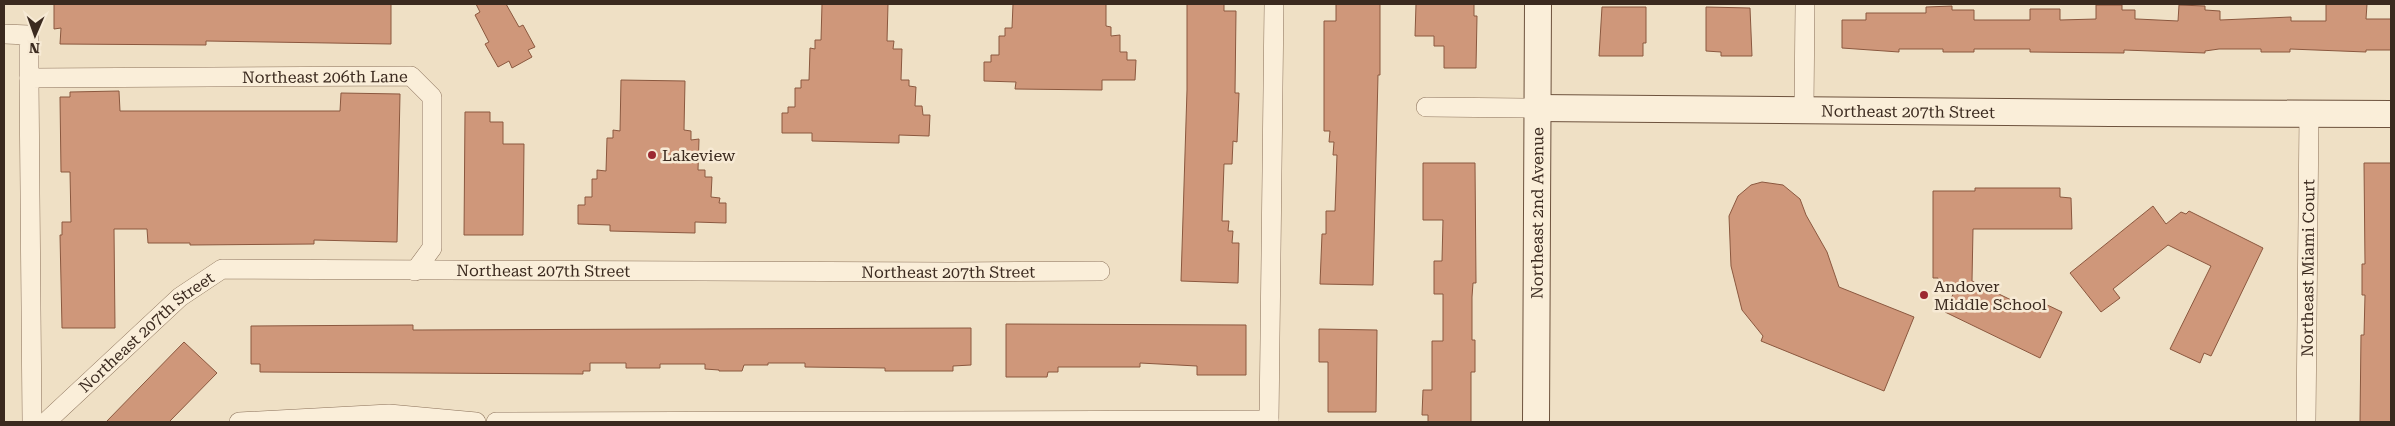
<svg xmlns="http://www.w3.org/2000/svg" width="2395" height="426" viewBox="0 0 2395 426" font-family="'Roboto Serif',serif">
<style>
.building{fill:#cf977a;stroke:#8b583f}
.lines{fill:none;stroke-linecap:round;stroke-linejoin:round}
.street-casing{stroke:#8b715a;stroke-width:20}
.secondary-casing{stroke:#6d523d;stroke-width:28}
.street{stroke:#faeed9;stroke-width:19}
.secondary{stroke:#faeed9;stroke-width:26}
.poi-dot{fill:#9c2932;stroke:#f7ead5;stroke-width:2}
.labels{text-anchor:middle;dominant-baseline:central;stroke-width:5;stroke-linejoin:round;paint-order:stroke}
.street-label{font-size:16px;fill:#3b2a1f;stroke:#f7ead5}
.poi-label{font-size:16px;fill:#3b2a1f;stroke:#f7ead5;text-anchor:start}
</style>
<rect width="100%" height="100%" fill="#efe0c5"/>
<path class="building" d="M54 4H391V44L206 41V45L60 44 61 28 54 29Z
M476 4H506L519 27 523 25 535 47 528 50 532 57 512 68 509 61 498 67 485 44 489 42 475 15 480 12Z
M822 4H888L887 41H894L893 49H902L901 80H909V86L916 87 915 106H922L923 115H930L929 136 899 135V143L812 141V133H782V113H788V107H795V88H801V80H809L810 48 815 49V40H821Z
M1013 4H1106V26L1111 27V36L1120 35V52H1127V60H1136L1135 80H1102V90L1015 89 1016 82 984 81V62H991V55H999V36H1005V28H1012Z
M1187 4H1224V11H1236L1235 93H1239L1237 142 1233 141 1232 164H1224L1222 221H1229L1228 231H1233L1232 243H1239L1238 283 1181 281 1187 90Z
M1336 4H1380V75H1378L1373 285 1320 284 1322 234H1326V211H1335L1337 155H1333L1334 142H1329L1330 131H1324V21H1336Z
M1416 4H1474V16H1477L1476 68H1444V46H1434V36H1415Z
M2326 4H2367L2366 19H2391V50H2366V52L2290 49V52H2261V49H2219L2205 51V53L2124 50V53L2030 52V49H1974V52H1943V49H1899V52L1842 48V20H1866V13H1926V7L1952 6V10H1974V20H2030V9H2060V20L2096 19V5H2122V10H2135V19H2137L2178 21 2179 5 2205 6V10L2220 11V20L2291 17V21H2326Z
M1602 7H1646V43H1643V56H1599Z
M1706 7 1750 8 1752 56H1721V52L1706 51Z
M621 80 685 81 684 130 691 131V140L699 139 698 170H705V177H712L711 197 720 198 719 203H726V223L695 222V233L610 231V225L578 224V205H585V197H592V179H597V170L606 171 607 138H613V130L620 131Z
M119 91 120 111H340L341 93 400 94 397 242 314 240V244L190 245V243H148L147 229H114L115 328H62L60 235H62V222H71L70 172H61L60 97H70V92Z
M465 112H490V122H503V144H524L523 235H464Z
M1423 163H1475L1476 283H1473L1472 297V340H1475V372H1471V422H1428V415H1422L1423 390H1432V341H1443V294H1434V261H1442L1443 220H1423Z
M2364 163H2391V422H2360L2361 335H2364L2365 295H2362V264H2365Z
M1762 182 1783 185 1800 199 1806 215 1827 252 1839 287 1914 317 1884 391 1761 341 1763 336 1742 310 1731 266 1729 216 1738 196 1751 185Z
M1975 188H2060V197L2071 198 2072 229H1973L1972 281 2036 312 2041 302 2062 312 2040 358 1945 312 1954 292 1940 285 1938 278H1933V191H1975Z
M2153 206 2166 224 2181 212 2186 214 2189 211 2263 248 2211 356 2204 353 2200 363 2170 349 2211 266 2168 245 2113 289 2120 298 2101 312 2070 273Z
M1006 324 1246 325V375H1197V366L1140 363V367H1058V372H1048L1047 377H1006Z
M413 325V330L971 328V365L953 366V371H885V368L805 367V363H768V365H744L742 371H719V370L705 369V364H660V368H626V363H590V371H583V374L260 372V364H251V326Z
M1319 329 1377 330 1376 412H1328V362H1319Z
M184 342 217 373 169 422H106Z"/>
<g class="lines">
<g class="street-casing">
<g id="street">
<path d="M4 34 29 35V78"/>
<path d="M1426 107 1536 108"/>
<path d="M1804 109 1805 4"/>
<path id="s1" d="M32 422 29 78 411 76 432 97V248L415 271"/>
<path id="s2" d="M46 422 180 297 222 269 951 272 1100 271"/>
<path d="M239 422 389 414 476 422"/>
<path d="M496 422 1269 420"/>
<path d="M1269 422 1274 4"/>
<path id="s3" d="M2306 422 2309 114"/>
</g>
</g>
<g class="secondary-casing">
<g id="secondary">
<path id="s4" d="M1536 108 2111 113 2391 114"/>
<path id="s5" d="M1536 422 1538 4"/>
</g>
</g>
<use href="#street" class="street"/>
<use href="#secondary" class="secondary"/>
</g>
<g class="poi-dot">
<circle cx="652" cy="155" r="5"/>
<circle cx="1924" cy="295" r="5"/>
</g>
<g class="labels">
<g class="street-label">
<text stroke="none"><textPath href="#s1" startOffset="640">Northeast 206th Lane</textPath></text>
<text stroke="none"><textPath href="#s4" startOffset="372">Northeast 207th Street</textPath></text>
<text stroke="none"><textPath href="#s5" startOffset="209">Northeast 2nd Avenue</textPath></text>
<text stroke="none"><textPath href="#s3" startOffset="154">Northeast Miami Court</textPath></text>
<text stroke="none"><textPath href="#s2" startOffset="555">Northeast 207th Street</textPath></text>
<text stroke="none"><textPath href="#s2" startOffset="960">Northeast 207th Street</textPath></text>
<text stroke="none"><textPath href="#s2" startOffset="135">Northeast 207th Street</textPath></text>
</g>
<g class="poi-label">
<text x="662" y="155">Lakeview</text>
<text x="1934" y="286">Andover<tspan x="1934" dy="18">Middle School</tspan></text>
</g>
</g>
<rect width="2395" height="426" fill="none" stroke="#3b2a1f" stroke-width="10"/>
<g transform="translate(35 35) rotate(182)" stroke="#f7ead5" stroke-width="4" paint-order="stroke">
<path d="M0-4L9 19L0 12L-9 19Z" fill="#3b2a1f"/>
<text y="-8" font-size="14" font-weight="bold" text-anchor="middle" fill="#3b2a1f">N</text>
</g>
</svg>
